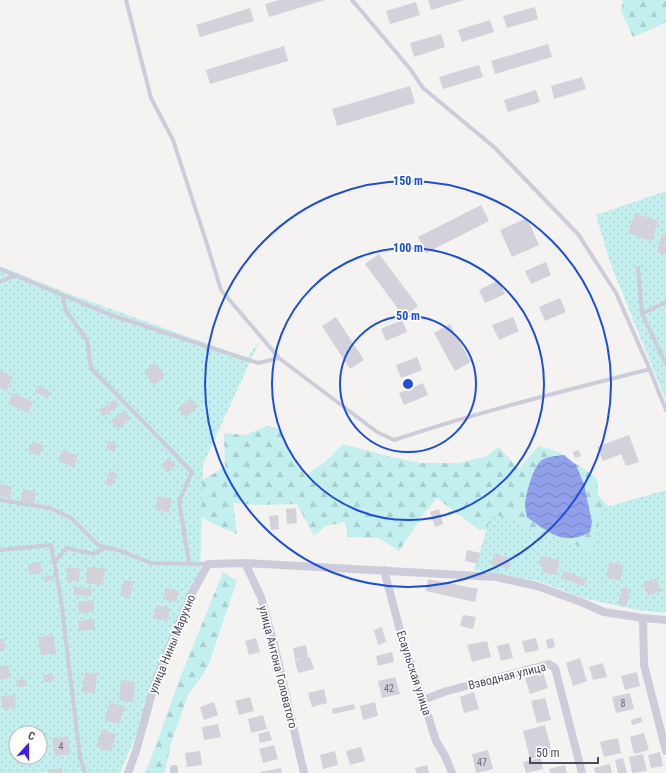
<svg xmlns="http://www.w3.org/2000/svg" width="666" height="773" viewBox="0 0 666 773" font-family="'Roboto Condensed',sans-serif">
<style>
.forest{fill:url(#forest-firs)}
.garden{fill:url(#garden-dots);fill-rule:evenodd}
.water{fill:url(#water-waves)}
.building{fill:#d3d1d9}
.lines{fill:none;stroke-linecap:round;stroke-linejoin:round}
.lane{stroke:#cdccda;stroke-width:4}
.street{stroke:#cdccda;stroke-width:8}
.ring{fill:none;stroke:#1d4ed8;stroke-width:2}
.labels{text-anchor:middle;dominant-baseline:central;stroke-width:3.5;stroke-linejoin:round;paint-order:stroke}
.number-label{font-size:10px;fill:#6e6c7e}
.street-label{font-size:12px;fill:#4c4a5f;stroke:#fff}
.centre{fill:#1d4ed8;stroke:#fff;stroke-width:2}
.ring-label{font-size:12px;text-anchor:middle;font-weight:bold;fill:#1d4ed8;stroke:#fff;stroke-width:3.5;stroke-linejoin:round;paint-order:stroke}
</style>
<defs>
<pattern id="forest-firs" width="22" height="20" patternUnits="userSpaceOnUse"><rect width="22" height="20" fill="#c3efef"/><path d="M5 1l3.5 6h-7zM16 11l3.5 6h-7z" fill="#a9cecf"/></pattern>
<pattern id="garden-dots" width="8" height="8" patternUnits="userSpaceOnUse"><rect width="8" height="8" fill="#c3efef"/><path d="M2 2h.1M6 6h.1" fill="none" stroke="#a9cecf" stroke-width="1.8" stroke-linecap="round"/></pattern>
<pattern id="water-waves" width="16" height="10" patternUnits="userSpaceOnUse"><rect width="16" height="10" fill="#91a0ea"/><path d="M0 5q4-4 8 0t8 0" fill="none" stroke="#7984c1"/></pattern>
</defs>
<rect width="100%" height="100%" fill="#f4f3f2"/>
<path class="forest" d="M623 0H666V22L661 25 633 37 621 11Z
M266 426 281 429 290 455 305 476 325 462 343 444 391 457 421 463H459L487 456 499 447 519 469 538 446 559 452 597 478 598 495 613 512 600 560 501 529 479 530 437 498 422 516 399 551 379 538 348 537 345 522 326 526 314 536 297 504 256 505 233 503 237 534 222 528 193 513 198 482 225 467 224 433 246 435Z
M223 572 237 581 208 666 200 679 188 695 171 743 165 773H144L149 764 180 678Z"/>
<path class="garden" d="M666 191V401L610 262 596 215Z
M0 266 67 293 247 358 259 342 203 465 200 581 120 773H0ZM16 733H40V757H16Z
M666 490V613L637 610 583 598 539 581 474 570 492 513 591 551 603 508Z"/>
<path class="water" d="M564 455 576 465 584 484 592 522 590 532C565 547 547 532 527 517 526 513 525 508 525 504 526 494 533 466 542 460 548 456 556 456 564 455Z"/>
<path class="building" d="M279 0H325L269 17 265 4Z
M428 0H464L431 10Z
M416 2 420 15 390 24 386 11Z
M535 7 538 19 507 28 503 16Z
M250 8 254 21 200 37 196 25Z
M490 20 494 32 462 42 458 30Z
M441 34 445 47 414 57 410 43Z
M548 44 552 57 495 74 491 61Z
M284 46 288 61 210 84 206 70Z
M479 65 483 77 443 89 439 77Z
M582 77 586 89 554 99 551 86Z
M410 86 415 103 337 126 332 109Z
M536 90 540 102 508 112 504 100Z
M481 205 489 221 426 253 418 237Z
M635 213 658 221 652 241 628 233Z
M527 218 539 245 512 257 500 230Z
M662 234 666 236V254L657 252Z
M379 254 418 306 404 317 365 264Z
M546 262 551 275 531 284 525 271Z
M499 280 505 294 485 303 479 290Z
M560 298 566 312 545 321 539 307Z
M336 317 364 360 350 369 322 326Z
M513 317 519 331 499 340 492 325Z
M402 320 407 332 386 341 381 329Z
M450 324 471 362 455 371 434 333Z
M417 357 422 370 401 378 396 365Z
M154 363 165 375 154 385 144 373Z
M1 371 13 377 6 391 0 388V374Z
M423 383 428 395 404 405 399 393Z
M38 385 51 392 48 398 35 392Z
M13 393 33 402 28 413 8 404Z
M190 398 198 406 186 417 178 408Z
M115 399 119 405 103 417 99 410Z
M125 410 131 419 118 429 111 421Z
M629 435 639 462 626 466 621 454 603 461 597 447Z
M33 441 44 446 39 456 28 451Z
M109 441 117 445 114 452 106 448Z
M63 450 78 456 73 467 58 460Z
M579 450 581 456 575 458 573 452Z
M168 458 176 465 168 473 161 465Z
M111 470 118 474 111 487 104 483Z
M0 484 12 487 10 498 0 496Z
M23 489 36 492 34 503 21 501Z
M158 496 172 499 169 513 155 509Z
M296 508 297 523 287 524 286 509Z
M439 509 443 524 435 527 430 512Z
M278 515 279 529 271 530 269 516Z
M467 550 480 553 478 564 465 561Z
M494 554 511 558 509 569 491 565Z
M541 556 559 560 556 575 542 572 543 566 539 565Z
M40 562 42 572 30 575 28 564Z
M610 562 624 565 620 581 606 577Z
M67 567 80 569 79 581H67Z
M87 567 105 568 103 585 86 583Z
M564 571 586 579 584 586 561 578Z
M54 575V580L45 581 44 577Z
M656 578 661 591 648 596 643 583Z
M428 579 478 589 475 602 426 591Z
M124 580 133 582 130 598 120 596Z
M74 587 91 588V596L74 595Z
M623 587 631 590 626 606 618 604Z
M166 588 179 591 176 602 163 599Z
M94 600V612L79 613 78 602Z
M157 605 170 608 167 621 153 618Z
M463 615 476 617 473 629 460 626Z
M94 619 95 629 79 631 78 621Z
M382 627 386 642 378 645 374 630Z
M53 635 56 654 41 655 38 637Z
M256 638 260 652 249 655 245 641Z
M536 638 539 650 525 653 522 641Z
M553 638 555 647 548 649 546 640Z
M0 639H4L5 650 0 651Z
M487 641 491 657 472 662 467 645Z
M509 643 513 658 501 661 497 646Z
M306 645 308 658 310 657 314 669 298 673 295 661 305 658 295 660 293 648Z
M392 652 394 662 378 666 376 656Z
M580 658 587 681 573 686 566 663Z
M603 663 607 677 593 680 589 667Z
M8 665 11 677 0 680V667Z
M85 672 97 674 95 693 82 692Z
M543 672 548 688 530 694 525 678Z
M637 672 640 686 625 690 621 676Z
M53 674 54 681 44 682 43 675Z
M395 677 400 694 382 698 378 681Z
M26 679 27 686 17 687 16 680Z
M121 680 135 682 133 702 119 700Z
M324 689 327 703 312 707 308 693Z
M474 692 479 709 464 713 460 697Z
M630 693 634 709 616 713 612 697Z
M15 695 16 708 3 709 1 696Z
M250 697 254 711 239 715 235 701Z
M545 698 551 720 537 723 531 701Z
M110 702 125 707 119 724 105 720Z
M214 702 218 715 204 720 200 707Z
M375 702 378 716 363 720 360 706Z
M354 704 355 709 333 714 332 709Z
M263 715 267 729 251 733 248 719Z
M641 717 642 722 632 725 631 720Z
M218 724 221 737 204 740 202 727Z
M545 725 552 753 530 759 523 731Z
M102 730 116 734 111 752 96 747Z
M269 731 272 740 260 743 258 734Z
M644 733 649 750 634 754 630 737Z
M68 736 70 754 55 756 52 738Z
M618 738 621 753 604 757 600 742Z
M274 745 278 759 263 763 259 749Z
M361 747 365 761 350 765 346 751Z
M488 750 493 769 476 773 472 754Z
M200 751 202 765 187 767 185 753Z
M335 751 338 765 323 769 320 755Z
M660 752 663 766 651 768 648 755Z
M643 754 647 771 632 773 629 757Z
M541 758 543 769 526 773 523 762Z
M623 758 627 773H618L615 760Z
M610 764 612 773H595L594 768Z
M427 765 429 773H417L415 768Z
M565 765 567 773H550L549 769Z
M62 768 63 773H48L47 770Z
M281 768 282 773H260V772Z"/>
<g class="lines">
<path class="lane" d="M126 0 151 98 173 140 206 241 221 290 279 358 377 432 394 440C478 412 564 391 650 369
M352 0 411 70 423 88 494 147 578 234 616 293 647 363 666 410
M638 268 642 314 666 364
M0 269 111 315 258 363 279 358
M0 282 16 275
M63 296 66 311 87 340 91 368 192 472 179 501 189 563
M642 314 666 302
M0 500 50 508 71 518 98 545 121 551 151 563 208 564
M0 550 51 545 61 600 80 757 85 773
M54 562 67 548 93 554 107 547"/>
<path class="street" d="M245 563 261 597 274 644 304 773
M384 570 401 634 423 700 436 741 445 756 452 773
M643 618 644 665 666 751
M423 700 447 691 549 664 555 668 582 773
M174 769V773
M128 773 136 751 156 679 191 595 208 564 245 563 496 577 537 586 581 602 604 612 643 618 666 620"/>
</g>
<g class="ring">
<circle cx="408" cy="384" r="68"/>
<circle cx="408" cy="384" r="136"/>
<circle cx="408" cy="384" r="203"/>
</g>
<g class="labels">
<g class="number-label">
<text x="389" y="688">42</text>
<text x="623" y="703">8</text>
<text x="61" y="746">4</text>
<text x="482" y="762">47</text>
</g>
<g class="street-label">
<text transform="translate(172 644) rotate(-68)">улица Нины Марухно</text>
<text transform="translate(278 667) rotate(76)">улица Антона Головатого</text>
<text transform="translate(414 673) rotate(72)">Есаульская улица</text>
<text transform="translate(507 676) rotate(-14)">Взводная улица</text>
</g>
</g>
<circle cx="408" cy="384" r="6" class="centre"/>
<g class="ring-label">
<text x="408" y="185">150 m</text>
<text x="408" y="252">100 m</text>
<text x="408" y="320">50 m</text>
</g>
<g transform="translate(28 745) rotate(21)"><circle r="19" fill="#ffffff" stroke="#b7b7bf"/>
<path d="M0-3L7 15L0 10L-7 15Z" fill="#421fe0"/>
<text y="-6" font-size="11" font-weight="bold" text-anchor="middle" fill="#4c4a5f">С</text>
</g>
<path d="M530 757v6h68v-6" fill="none" stroke="#4c4a5f" stroke-width="2"/>
<text x="536" y="757" font-size="12" fill="#4c4a5f" stroke="#ffffff" stroke-width="3" paint-order="stroke">50 m</text>
</svg>
